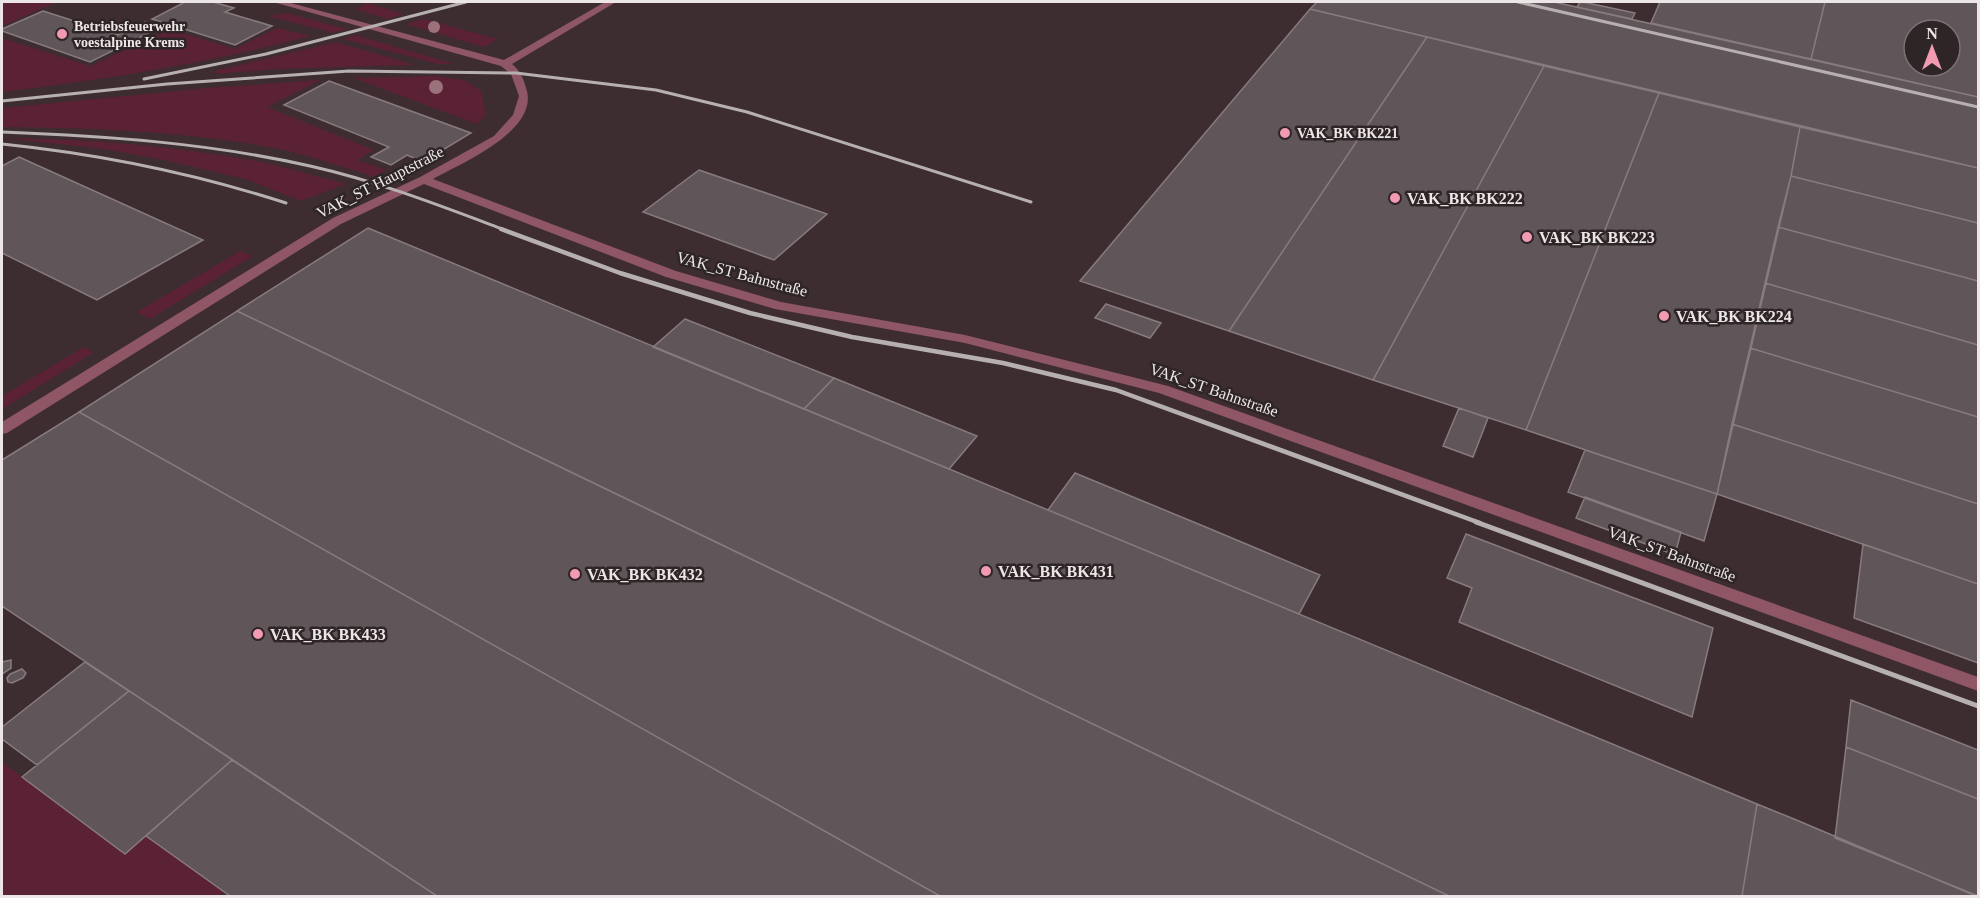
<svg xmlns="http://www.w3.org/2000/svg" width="1980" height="898" viewBox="0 0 1980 898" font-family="'Times New Roman',serif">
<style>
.built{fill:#3d2d31;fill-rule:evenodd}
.green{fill:#5b2134}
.building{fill:#605558;stroke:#877b7e;stroke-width:1.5;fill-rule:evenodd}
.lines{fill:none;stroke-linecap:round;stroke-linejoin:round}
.minor{fill:#8f5665;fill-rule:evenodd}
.rail-far2{stroke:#b7b0b1;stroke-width:3}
.rail-far1{stroke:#b7b0b1;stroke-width:4.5}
.rail{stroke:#b7b0b1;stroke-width:5}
.tree{fill:#9b717c}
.poi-dot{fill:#f19ab1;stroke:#2e2527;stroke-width:2}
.labels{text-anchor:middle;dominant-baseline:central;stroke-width:5;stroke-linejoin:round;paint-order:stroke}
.far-poi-label{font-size:14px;font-weight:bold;fill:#ece6e7;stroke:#2e2527;text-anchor:start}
.street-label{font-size:16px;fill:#ece6e7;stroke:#2e2527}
.poi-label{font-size:16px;font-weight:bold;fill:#ece6e7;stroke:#2e2527;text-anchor:start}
</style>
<rect width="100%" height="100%" fill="#2e2527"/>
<path class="built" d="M2 2H1978V896H2ZM1914 30H1950V66H1914Z"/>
<path class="green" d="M2 2H57L2 26Z
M367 3 404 14 387 19 355 9Z
M287 13 347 29 333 33 268 16Z
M424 19 497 39 484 47 406 24Z
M277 28 311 36C209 63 106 80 2 92V38L90 66 169 29 235 49Z
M355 35 455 64H438L343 39Z
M336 42 415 65 277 69 213 74 218 70Z
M438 76 464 80 481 91 486 114 477 124 353 78Z
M321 80 267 107 374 150 357 160 386 170 375 177C342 167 308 155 274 148 185 131 92 128 2 127V108L206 88Z
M2 138C90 139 179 146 266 163 293 169 319 177 346 184L301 201 248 180 169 161 105 149Z
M240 251 253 256 150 319 137 312Z
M84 347 94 352 2 409V396Z
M2 762 125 854 146 836 223 892 219 896H2Z"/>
<path class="building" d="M185 2H213L234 8 225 12 272 26 235 45 152 19Z
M1317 2H1554L1978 97V168L1310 9Z
M1580 2H1583L1635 13 1632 19 1577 7Z
M1660 2H1825L1811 59 1651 23Z
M1825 2H1978V97L1811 59ZM1914 30H1950V66H1914Z
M1310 9 1427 37 1229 331 1080 281Z
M43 11 118 35 145 22 161 27 90 62 2 31V29Z
M1427 37 1544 66 1373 380 1229 331Z
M1544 66 1659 93 1526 430 1373 380Z
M329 81 471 133 423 162 407 155 391 165 371 157 389 147 284 105Z
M1659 93 1800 127 1791 176 1717 494 1526 430Z
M1800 127 1978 168V223L1791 176Z
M19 157 203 240 97 300 2 253V166Z
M699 170 827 214 774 260 643 212Z
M1791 176 1978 223V281L1778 227Z
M1778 227 1978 281V345L1765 283Z
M368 228 1757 804 1742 896H1449L237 311Z
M1765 283 1978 345V417L1750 348Z
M1106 304 1161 323 1150 338 1095 318Z
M237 311 880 621 1449 896H940L79 412Z
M685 319 834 378 804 409 653 347Z
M1750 348 1978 417V504L1732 424Z
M834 378 977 436 949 469 804 409Z
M1459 408 1488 418 1473 457 1443 446Z
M79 412 940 896H437L2 606V460Z
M1732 424 1978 504V584L1717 494Z
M1585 450 1717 494 1704 541 1568 492Z
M1075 473 1208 528 1320 575 1299 614 1048 510Z
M1585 497 1681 532 1675 555 1576 518Z
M1466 534 1713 628 1692 717 1459 622 1472 588 1447 578Z
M1863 544 1978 584V663L1854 618Z
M11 660V668L2 674V662Z
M85 662 129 691 37 765 2 739V727Z
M22 669 26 673 23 678 12 683 8 682 7 678 10 674Z
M129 691 232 760 125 854 22 777Z
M1851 700 1978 750V799L1846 747Z
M1846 747 1978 799V896L1835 838Z
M232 760 437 896H230L146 836Z
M1757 804 1794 819 1976 896H1742Z"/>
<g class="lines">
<path class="minor" d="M273 2H287L504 60 605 2H616L512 64C520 71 523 77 526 88 541 130 462 163 433 179L676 271 781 302 965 335 1168 386 1978 677V691L1159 393 965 343 775 309 666 277 424 184 341 224 7 433 2 434V422L333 218 420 177 494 136 513 115 519 96 511 74 501 66Z"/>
<path class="rail-far2" d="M1518 2 1978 107
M144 79 266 54 466 2
M2 101 167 84 349 71 516 73 656 90 747 112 1031 202
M2 132C106 136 209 143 310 166 377 181 441 206 505 230
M2 144C99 154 193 173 286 203"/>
<path class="rail-far1" d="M501 229 620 273 750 313 852 337 1003 363 1116 390 1480 523"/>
<path class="rail" d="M1476 522 1978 706"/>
</g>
<g class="tree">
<circle cx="434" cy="27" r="6"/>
<circle cx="436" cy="87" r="7"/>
</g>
<g class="poi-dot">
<circle cx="62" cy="34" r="6"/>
<circle cx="1285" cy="133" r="6"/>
<circle cx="1395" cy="198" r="6"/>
<circle cx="1527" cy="237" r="6"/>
<circle cx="1664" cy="316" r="6"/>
<circle cx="986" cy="571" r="6"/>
<circle cx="575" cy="574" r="6"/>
<circle cx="258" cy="634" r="6"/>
</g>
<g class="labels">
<g class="far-poi-label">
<text x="74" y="26">Betriebsfeuerwehr<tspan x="74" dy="16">voestalpine Krems</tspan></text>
<text x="1297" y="133">VAK_BK BK221</text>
</g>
<g class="street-label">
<text transform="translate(380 182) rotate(-27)">VAK_ST Hauptstraße</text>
<text transform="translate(742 274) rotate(15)">VAK_ST Bahnstraße</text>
<text transform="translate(1214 390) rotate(19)">VAK_ST Bahnstraße</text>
<text transform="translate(1672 554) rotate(20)">VAK_ST Bahnstraße</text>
</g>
<g class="poi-label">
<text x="1407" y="198">VAK_BK BK222</text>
<text x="1539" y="237">VAK_BK BK223</text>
<text x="1676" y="316">VAK_BK BK224</text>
<text x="998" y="571">VAK_BK BK431</text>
<text x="587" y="574">VAK_BK BK432</text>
<text x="270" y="634">VAK_BK BK433</text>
</g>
</g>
<rect width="1980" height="898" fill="none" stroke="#ece6e7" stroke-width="6"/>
<g transform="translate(1932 48)"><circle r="28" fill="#2e2527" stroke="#7a7274" stroke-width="1.5"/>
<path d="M0-4.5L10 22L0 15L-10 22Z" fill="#f19ab1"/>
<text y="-9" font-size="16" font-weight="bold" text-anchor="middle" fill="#ece6e7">N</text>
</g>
</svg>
